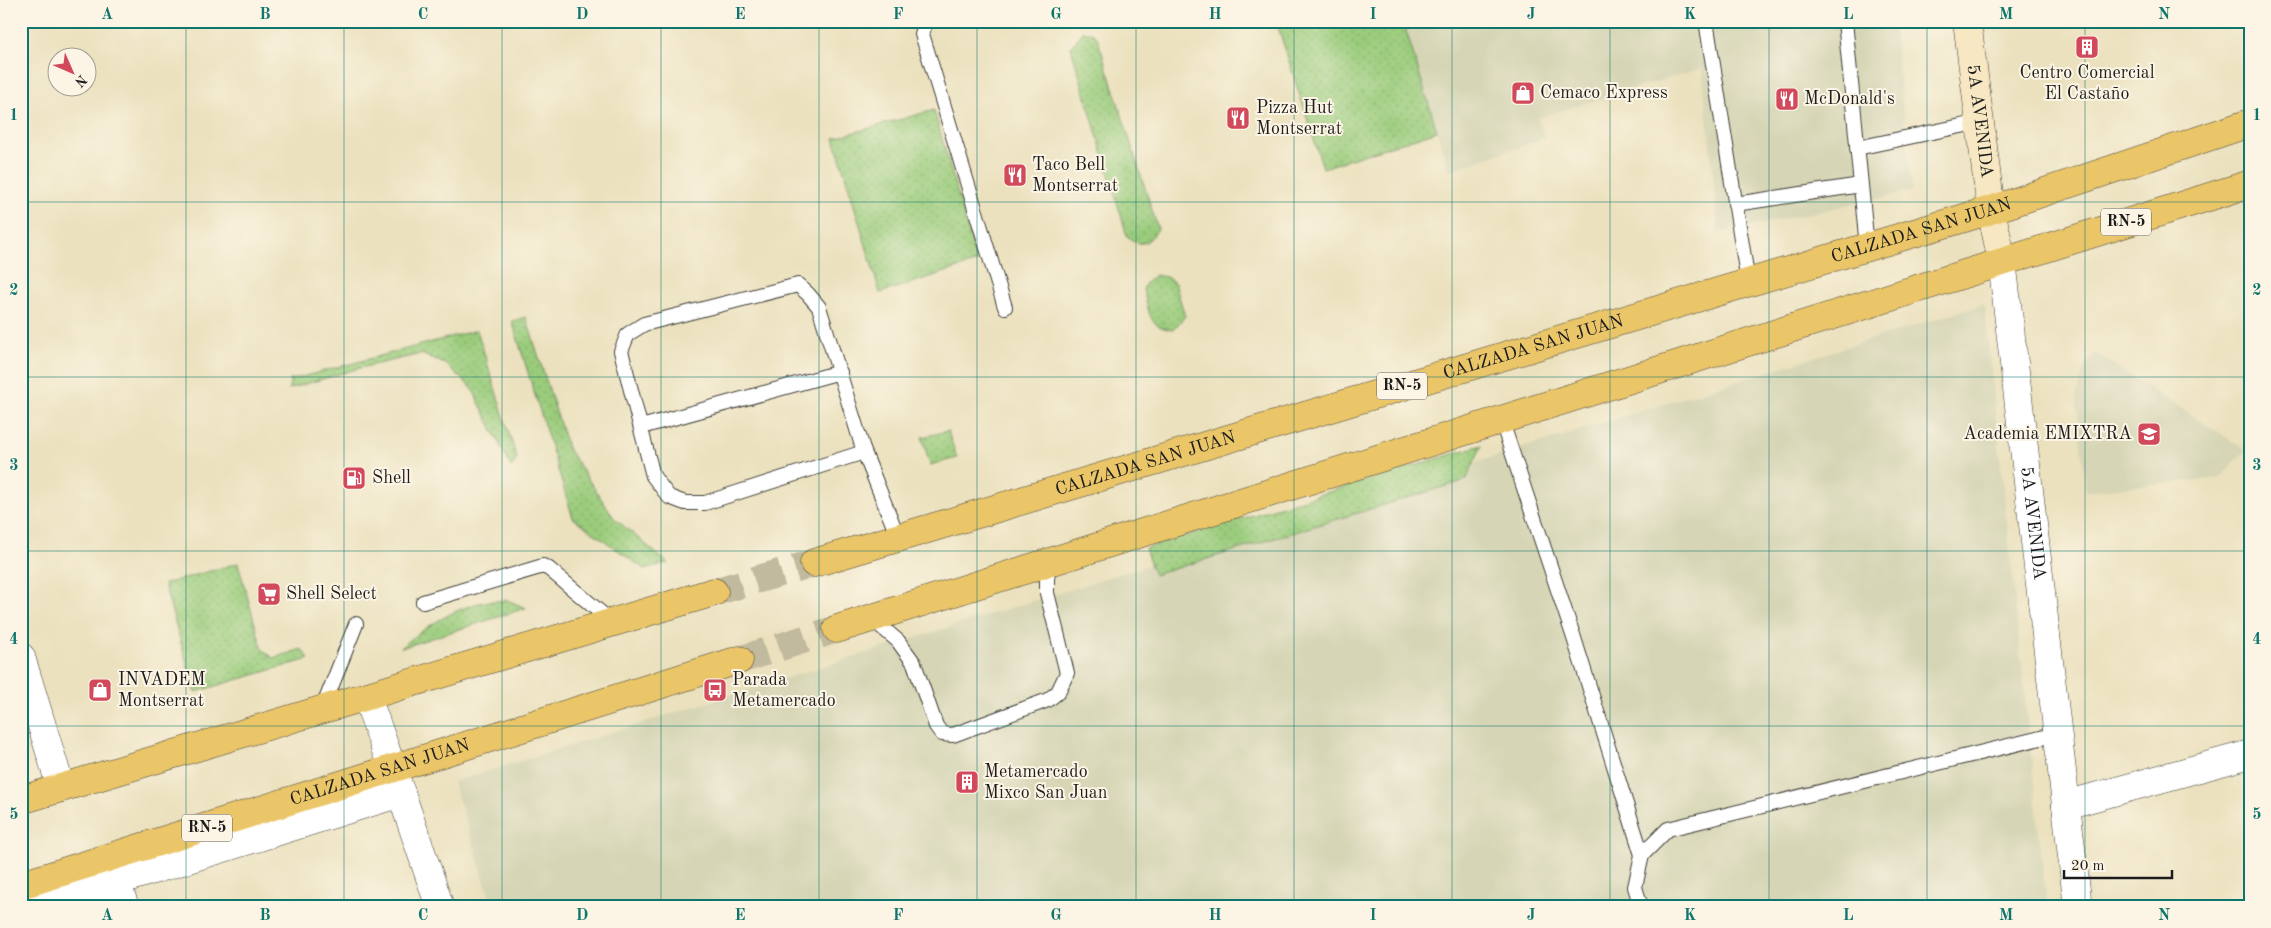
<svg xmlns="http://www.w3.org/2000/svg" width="2271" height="928" viewBox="0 0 2271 928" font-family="'Old Standard TT',serif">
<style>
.built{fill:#d6d5b5}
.grass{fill:url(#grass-dots);stroke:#5b744c}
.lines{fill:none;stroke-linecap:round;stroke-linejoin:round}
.primary-tunnel{stroke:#c2ba9e;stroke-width:28;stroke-dasharray:28 14;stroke-linecap:butt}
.service-casing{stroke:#3b3a34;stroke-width:16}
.minor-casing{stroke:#3b3a34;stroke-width:29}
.tertiary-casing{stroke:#3b3a34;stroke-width:29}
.secondary-casing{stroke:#3b3a34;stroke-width:29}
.primary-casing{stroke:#3b3a34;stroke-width:29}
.service{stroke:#fff;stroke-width:14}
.minor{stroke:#fff;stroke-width:28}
.tertiary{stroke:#fff;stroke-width:28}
.secondary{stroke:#f7e8c3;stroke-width:28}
.primary{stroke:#ebc669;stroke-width:28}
.grid{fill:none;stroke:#0f766e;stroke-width:1;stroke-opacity:0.55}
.labels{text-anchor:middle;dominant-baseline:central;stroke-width:4;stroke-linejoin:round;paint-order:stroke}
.shield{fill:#fcf5e5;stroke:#5f5d58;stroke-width:1}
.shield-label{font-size:16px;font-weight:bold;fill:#1c1c1c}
.poi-label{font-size:18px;fill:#1c1c1c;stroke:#fcf5e5;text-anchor:start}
.street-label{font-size:18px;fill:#1c1c1c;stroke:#fcf5e5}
.neatline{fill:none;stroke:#0f766e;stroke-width:2}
.grid-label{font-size:16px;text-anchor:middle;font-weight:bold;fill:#0f766e}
</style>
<defs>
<pattern id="grass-dots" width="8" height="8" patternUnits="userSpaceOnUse" patternTransform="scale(1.25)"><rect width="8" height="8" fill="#9acc7b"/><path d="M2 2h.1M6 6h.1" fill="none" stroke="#84af6a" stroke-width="1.8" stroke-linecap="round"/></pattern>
</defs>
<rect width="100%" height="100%" fill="#fcf5e5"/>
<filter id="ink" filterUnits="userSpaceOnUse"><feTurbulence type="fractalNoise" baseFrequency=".02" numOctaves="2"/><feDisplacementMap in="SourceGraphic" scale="10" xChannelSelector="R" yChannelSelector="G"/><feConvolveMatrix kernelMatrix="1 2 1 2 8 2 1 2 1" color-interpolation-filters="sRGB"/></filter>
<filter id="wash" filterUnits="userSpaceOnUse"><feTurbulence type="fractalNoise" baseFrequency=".0096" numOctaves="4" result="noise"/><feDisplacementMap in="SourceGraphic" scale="20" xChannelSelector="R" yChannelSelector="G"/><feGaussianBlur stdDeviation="1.12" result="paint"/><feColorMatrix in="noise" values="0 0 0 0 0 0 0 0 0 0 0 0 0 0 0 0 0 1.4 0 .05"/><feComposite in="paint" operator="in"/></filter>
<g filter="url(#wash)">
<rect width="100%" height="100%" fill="#ebe1be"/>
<path class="built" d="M1403 21H1893L1912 191 1719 233 1702 68 1538 118 1545 138 1449 171Z
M1984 304 2047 907H493L453 782Z
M2095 353 2246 450 2220 478 2086 491 2076 397 2083 370Z"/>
<path class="grass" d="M1286 21H1403L1437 131 1323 168 1277 24Z
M1083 32H1090L1097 37 1158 229C1148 243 1141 249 1127 236L1071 47Z
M934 110 977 262 880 293 834 138Z
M1155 275 1166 277 1175 283 1185 316 1173 330C1147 327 1150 312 1143 290L1145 284Z
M526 317 568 449 614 518 668 563 644 569 573 518 512 321Z
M477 330 517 459 511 467 472 388 445 364 421 354 356 369 289 389 290 380Z
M948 431 957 458 930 465 922 437Z
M1482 445 1466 480 1154 575 1145 548Z
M238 563 262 649 273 658 302 649 309 659 195 692 164 584Z
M507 600 526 608 401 648C421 629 452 610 479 603 488 601 498 601 507 600Z"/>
</g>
<g filter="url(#ink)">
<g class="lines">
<path class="primary-tunnel" d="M714 592 814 563
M739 660 837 629"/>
<g class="service-casing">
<path id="service" d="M926 21 922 34 1005 307
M1706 21 1748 282
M1845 21 1867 247
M1857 148 1980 122
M1735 204 1861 185
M1501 419 1573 635 1642 855
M641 427 840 372
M864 452 705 503H685L669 497 653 476 621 351 628 334 644 324 798 285 808 294 819 307 864 452 898 537
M423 602 543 566 549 569 613 623
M871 618 898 641 914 663 936 726 942 734 953 735 1048 700 1058 692 1067 673 1047 593V579L1050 561
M322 710 356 624
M1641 907 1635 887 1642 855 1668 829 2057 734"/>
</g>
<g class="minor-casing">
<path id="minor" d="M401 793 440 907
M2066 805 2250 754
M116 881 125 907"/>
</g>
<g class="tertiary-casing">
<g id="tertiary">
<path id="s1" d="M2002 261 2078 907"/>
<path d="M21 657 61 788"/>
<path d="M34 907 401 793 367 697"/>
</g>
</g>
<g class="secondary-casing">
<g id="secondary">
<path id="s2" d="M1967 21 1991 210 2002 261"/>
</g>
</g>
<g class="primary-casing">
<g id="primary">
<path id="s3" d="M814 563 1991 210 2250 123"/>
<path d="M837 629 2250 184"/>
<path d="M21 800 714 592"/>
<path id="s4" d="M21 885 739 660"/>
</g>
</g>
<use href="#service" class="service"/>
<use href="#minor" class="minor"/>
<use href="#tertiary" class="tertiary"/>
<use href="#secondary" class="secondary"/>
<use href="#primary" class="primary"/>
</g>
</g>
<path class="grid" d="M186 21V907M344 21V907M502 21V907M661 21V907M819 21V907M977 21V907M1136 21V907M1294 21V907M1452 21V907M1610 21V907M1769 21V907M1927 21V907M2085 21V907M21 202H2250M21 377H2250M21 551H2250M21 726H2250"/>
<defs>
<g id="building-square" transform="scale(1.25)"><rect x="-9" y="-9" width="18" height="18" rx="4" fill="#d1495b" stroke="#fcf5e5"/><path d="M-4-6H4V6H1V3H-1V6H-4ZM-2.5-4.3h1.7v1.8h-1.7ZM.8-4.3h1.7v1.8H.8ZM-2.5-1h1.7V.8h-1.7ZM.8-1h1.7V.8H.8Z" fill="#fff"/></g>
<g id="shop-square" transform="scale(1.25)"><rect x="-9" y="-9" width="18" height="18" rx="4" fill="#d1495b" stroke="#fcf5e5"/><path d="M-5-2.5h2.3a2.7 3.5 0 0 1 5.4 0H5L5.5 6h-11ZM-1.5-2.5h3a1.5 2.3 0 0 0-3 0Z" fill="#fff"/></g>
<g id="restaurant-square" transform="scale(1.25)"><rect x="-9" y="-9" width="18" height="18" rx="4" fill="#d1495b" stroke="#fcf5e5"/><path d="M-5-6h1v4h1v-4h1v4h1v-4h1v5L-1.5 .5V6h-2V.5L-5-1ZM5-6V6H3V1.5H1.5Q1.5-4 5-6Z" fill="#fff"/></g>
<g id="school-square" transform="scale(1.25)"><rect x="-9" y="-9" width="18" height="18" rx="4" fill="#d1495b" stroke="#fcf5e5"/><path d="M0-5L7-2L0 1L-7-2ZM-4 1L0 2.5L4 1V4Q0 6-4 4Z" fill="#fff"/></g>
<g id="fuel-square" transform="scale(1.25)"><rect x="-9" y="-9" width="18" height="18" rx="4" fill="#d1495b" stroke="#fcf5e5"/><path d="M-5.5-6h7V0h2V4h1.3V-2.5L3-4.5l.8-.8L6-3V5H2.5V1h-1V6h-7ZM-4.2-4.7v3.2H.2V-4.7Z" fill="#fff"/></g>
<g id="supermarket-square" transform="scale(1.25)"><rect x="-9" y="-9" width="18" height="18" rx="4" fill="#d1495b" stroke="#fcf5e5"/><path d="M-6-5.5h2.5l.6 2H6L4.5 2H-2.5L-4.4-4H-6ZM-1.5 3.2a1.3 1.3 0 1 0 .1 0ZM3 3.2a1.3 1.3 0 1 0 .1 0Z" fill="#fff"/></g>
<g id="bus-square" transform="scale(1.25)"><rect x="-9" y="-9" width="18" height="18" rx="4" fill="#d1495b" stroke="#fcf5e5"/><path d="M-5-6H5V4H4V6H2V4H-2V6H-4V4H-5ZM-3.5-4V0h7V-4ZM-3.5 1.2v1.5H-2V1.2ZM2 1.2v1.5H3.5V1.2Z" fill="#fff"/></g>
</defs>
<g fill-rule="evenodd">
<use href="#building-square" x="2087" y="47"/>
<use href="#shop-square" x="1523" y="93"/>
<use href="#restaurant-square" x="1787" y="99"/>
<use href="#restaurant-square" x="1238" y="118"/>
<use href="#restaurant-square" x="1015" y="175"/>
<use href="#school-square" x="2149" y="434"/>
<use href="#fuel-square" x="354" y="478"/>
<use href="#supermarket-square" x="269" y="594"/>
<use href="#shop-square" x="100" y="690"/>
<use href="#bus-square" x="715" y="690"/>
<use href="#building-square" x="967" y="782"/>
</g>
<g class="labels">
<g class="shield">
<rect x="2101" y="208.5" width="50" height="27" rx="4"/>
<rect x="1377" y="372.5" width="50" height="27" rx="4"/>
<rect x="182" y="814.5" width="50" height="27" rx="4"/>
</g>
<g class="shield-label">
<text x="2126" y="222">RN-5</text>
<text x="1402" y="386">RN-5</text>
<text x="207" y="828">RN-5</text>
</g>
<g class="poi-label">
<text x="2087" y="73" text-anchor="middle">Centro Comercial<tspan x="2087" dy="21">El Castaño</tspan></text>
<text x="1540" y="93">Cemaco Express</text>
<text x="1804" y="99">McDonald's</text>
<text x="1256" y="108">Pizza Hut<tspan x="1256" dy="21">Montserrat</tspan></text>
<text x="1032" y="165">Taco Bell<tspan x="1032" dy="21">Montserrat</tspan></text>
<text x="2132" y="434" text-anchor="end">Academia EMIXTRA</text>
<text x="372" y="478">Shell</text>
<text x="286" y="594">Shell Select</text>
<text x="118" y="680">INVADEM<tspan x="118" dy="21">Montserrat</tspan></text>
<text x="732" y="680">Parada<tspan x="732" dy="21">Metamercado</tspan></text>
<text x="984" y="772">Metamercado<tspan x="984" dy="21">Mixco San Juan</tspan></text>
</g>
<g class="street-label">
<text stroke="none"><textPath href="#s2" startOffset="101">5A AVENIDA</textPath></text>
<text stroke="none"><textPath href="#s3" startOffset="1156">CALZADA SAN JUAN</textPath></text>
<text stroke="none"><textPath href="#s3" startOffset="751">CALZADA SAN JUAN</textPath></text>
<text stroke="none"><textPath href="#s3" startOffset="346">CALZADA SAN JUAN</textPath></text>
<text stroke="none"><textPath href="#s1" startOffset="264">5A AVENIDA</textPath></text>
<text stroke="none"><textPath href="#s4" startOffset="376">CALZADA SAN JUAN</textPath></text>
</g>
</g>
<rect width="2271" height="928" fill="none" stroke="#fcf5e5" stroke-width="55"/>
<g transform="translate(72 72) rotate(135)"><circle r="24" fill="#fcf5e5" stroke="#a29e95"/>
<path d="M0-4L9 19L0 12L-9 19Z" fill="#d1495b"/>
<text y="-8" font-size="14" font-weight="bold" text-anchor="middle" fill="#1c1c1c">N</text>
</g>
<path d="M2064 870v8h108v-8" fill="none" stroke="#1c1c1c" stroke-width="2.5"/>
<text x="2071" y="870" font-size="15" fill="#1c1c1c" stroke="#fcf5e5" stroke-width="4" paint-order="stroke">20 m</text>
<rect x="28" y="28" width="2216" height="872" class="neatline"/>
<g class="grid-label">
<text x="107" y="19">A</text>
<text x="265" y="19">B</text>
<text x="423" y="19">C</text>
<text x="582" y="19">D</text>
<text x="740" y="19">E</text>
<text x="898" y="19">F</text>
<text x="1056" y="19">G</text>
<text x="1215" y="19">H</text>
<text x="1373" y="19">I</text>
<text x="1531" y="19">J</text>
<text x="1690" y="19">K</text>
<text x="1848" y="19">L</text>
<text x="2006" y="19">M</text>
<text x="2164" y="19">N</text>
<text x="14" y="120">1</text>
<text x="2257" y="120">1</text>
<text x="14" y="295">2</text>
<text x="2257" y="295">2</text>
<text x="14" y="470">3</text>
<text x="2257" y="470">3</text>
<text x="14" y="644">4</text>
<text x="2257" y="644">4</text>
<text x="14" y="819">5</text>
<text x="2257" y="819">5</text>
<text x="107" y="920">A</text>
<text x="265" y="920">B</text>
<text x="423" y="920">C</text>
<text x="582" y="920">D</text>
<text x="740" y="920">E</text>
<text x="898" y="920">F</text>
<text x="1056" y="920">G</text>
<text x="1215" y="920">H</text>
<text x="1373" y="920">I</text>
<text x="1531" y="920">J</text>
<text x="1690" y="920">K</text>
<text x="1848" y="920">L</text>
<text x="2006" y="920">M</text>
<text x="2164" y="920">N</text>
</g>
</svg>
